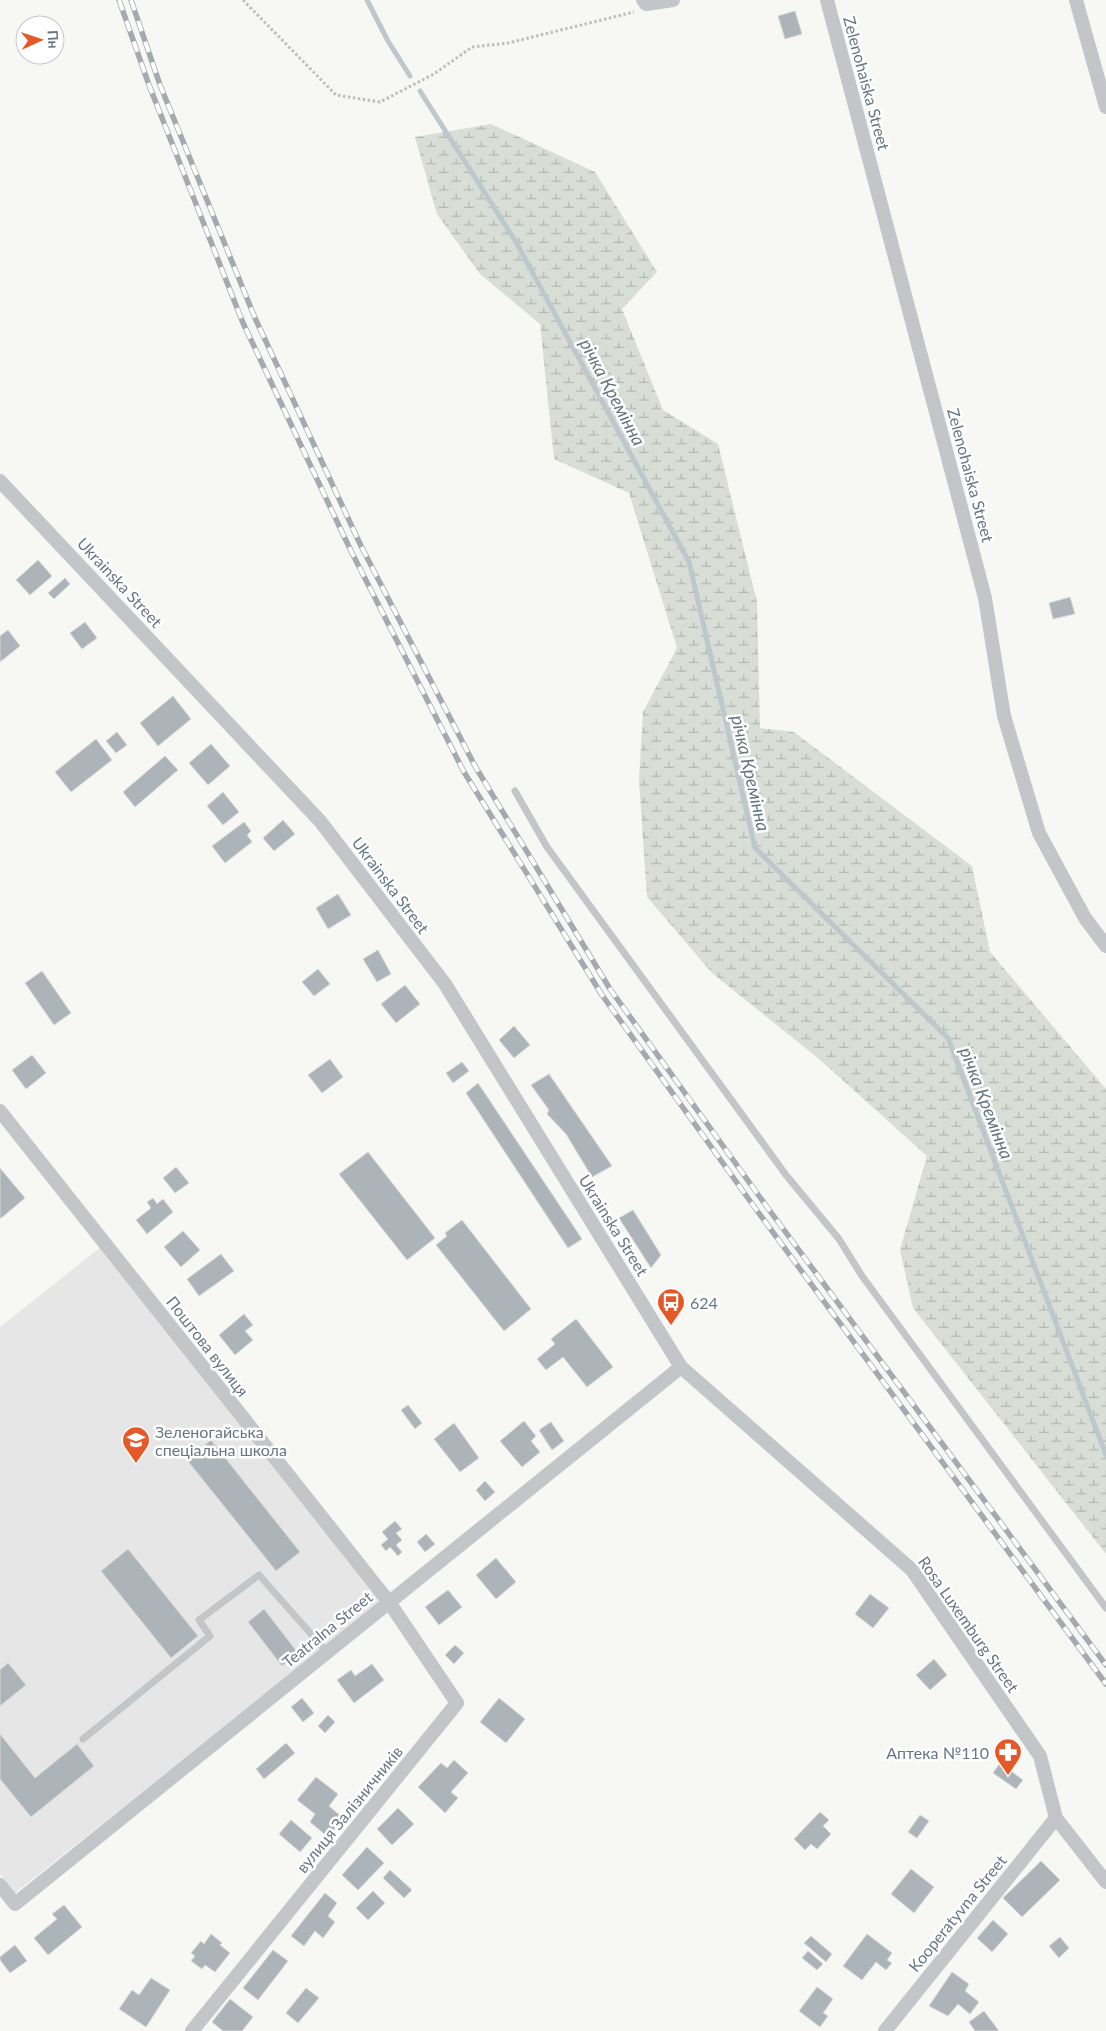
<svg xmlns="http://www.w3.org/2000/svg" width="1106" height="2031" viewBox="0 0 1106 2031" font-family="Lato,sans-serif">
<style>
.built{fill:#e5e6e5}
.wetland{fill:url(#wetland-marsh)}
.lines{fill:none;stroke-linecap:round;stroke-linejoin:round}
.stream{stroke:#bdc7cc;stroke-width:5}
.building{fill:#acb3b9;stroke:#d8d9d6}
.path{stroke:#bcbec1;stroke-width:3;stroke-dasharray:2.5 2.5;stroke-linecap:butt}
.service{stroke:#c2c6c9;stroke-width:7}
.minor{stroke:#c2c6c9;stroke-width:14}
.rail-casing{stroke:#a5aab0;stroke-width:5.5}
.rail{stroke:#fff;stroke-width:4;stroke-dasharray:11;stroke-linecap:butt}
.labels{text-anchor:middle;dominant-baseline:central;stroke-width:5;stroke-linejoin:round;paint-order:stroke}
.street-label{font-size:16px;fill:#667685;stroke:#fff}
.poi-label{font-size:16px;fill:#667685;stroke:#fff;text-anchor:start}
.water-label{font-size:18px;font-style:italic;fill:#627781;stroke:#fff}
</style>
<defs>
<pattern id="wetland-marsh" width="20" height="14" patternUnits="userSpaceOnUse" patternTransform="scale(1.25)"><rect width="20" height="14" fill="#d8ded5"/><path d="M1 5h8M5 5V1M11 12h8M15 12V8" fill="none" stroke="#b3b9b2"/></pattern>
</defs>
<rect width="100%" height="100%" fill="#f7f7f4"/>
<path class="built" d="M101 1247 382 1602 15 1893 0 1874V1327Z"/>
<path class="wetland" d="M491 124 595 172 657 272 622 309 663 410 718 444 757 602 760 728 794 732 972 866 990 952 1106 1089V1554L913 1308 900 1250 927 1156 819 1059 712 973 647 897 639 780 643 712 677 648 629 493 554 459 540 324 480 274 437 214 415 137Z"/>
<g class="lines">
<path class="stream" d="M367 0 388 41 410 76
M420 91 516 242 689 562 755 848 948 1038 1106 1455"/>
</g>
<path class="building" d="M795 11 802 34 785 39 778 16Z
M38 560 52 576 30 595 16 580Z
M65 578 70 584 54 599 48 593Z
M1070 597 1075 614 1053 619 1049 603Z
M85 622 97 638 82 649 70 633Z
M8 630 20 646 0 662V636Z
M173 696 191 719 158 746 140 723Z
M117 732 127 745 116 753 106 741Z
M96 739 112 760 71 792 55 772Z
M211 744 230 766 208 785 189 763Z
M165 756 178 770 135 807 123 792Z
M223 792 239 812 223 825 207 806Z
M283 820 295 834 274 851 263 838Z
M244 822 251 831 247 835 252 842 225 863 212 846Z
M338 894 351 915 328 929 316 908Z
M378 950 391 974 377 982 363 959Z
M318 969 330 984 314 996 302 982Z
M42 971 71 1013 54 1025 25 983Z
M405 985 420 1004 396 1023 381 1004Z
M514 1026 530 1045 514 1058 499 1040Z
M32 1055 46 1073 26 1089 12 1070Z
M330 1059 343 1077 322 1093 308 1075Z
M462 1062 469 1071 453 1083 446 1073Z
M549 1074 612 1166 592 1177 566 1134 547 1114 549 1110 531 1085Z
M478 1083 582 1239 568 1248 466 1093Z
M368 1152 435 1238 407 1260 339 1174Z
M176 1167 189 1183 175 1193 163 1178Z
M0 1168 25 1198 0 1219Z
M153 1198 157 1204 163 1199 173 1212 147 1234 136 1220 151 1208 147 1202Z
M633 1210 661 1255 651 1268 619 1218Z
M462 1220 531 1309 504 1331 436 1245 447 1236 445 1233Z
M183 1231 200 1250 181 1267 164 1247Z
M221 1254 234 1271 199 1296 187 1279Z
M244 1314 253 1325 245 1331 253 1340 235 1355 219 1335Z
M576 1319 613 1367 587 1387 563 1357 546 1370 537 1359 555 1344 551 1339Z
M408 1405 422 1423 415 1429 401 1410Z
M524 1421 536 1436 531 1441 540 1452 522 1467 500 1441Z
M551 1422 564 1441 552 1450 539 1430Z
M454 1423 479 1458 460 1472 434 1439Z
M211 1440 300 1552 276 1571 187 1460Z
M485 1481 495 1492 485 1501 476 1490Z
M395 1521 402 1529 396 1533 402 1540 396 1545 402 1552 398 1556 390 1547 386 1551 381 1545 388 1539 382 1532Z
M426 1534 435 1544 425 1552 417 1542Z
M128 1549 198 1636 171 1658 101 1571Z
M496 1558 516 1582 496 1599 476 1575Z
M448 1590 462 1607 439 1625 425 1607Z
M870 1594 889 1608 873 1628 855 1614Z
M264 1609 298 1653 282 1666 248 1622Z
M455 1645 464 1653 454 1664 445 1655Z
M934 1659 947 1675 930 1690 916 1675Z
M8 1663 26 1685 0 1706V1670Z
M372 1664 384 1680 354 1703 337 1680 351 1670 355 1676Z
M302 1698 314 1713 303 1722 291 1707Z
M499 1698 525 1719 506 1743 480 1722Z
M328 1715 335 1722 325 1733 318 1726Z
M0 1734 35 1778 77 1744 94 1766 31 1817 0 1779Z
M286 1743 295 1753 264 1779 256 1769Z
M454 1760 468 1773 451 1792 458 1798 445 1813 418 1787 441 1763 447 1768Z
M1000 1763 1023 1780 1016 1789 993 1773Z
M316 1777 338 1794 329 1806 343 1818 328 1837 310 1822 315 1814 297 1800Z
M398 1808 414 1824 392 1845 377 1829Z
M820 1812 829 1820 823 1826 831 1834 817 1849 811 1844 805 1850 794 1839Z
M920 1815 929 1821 917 1838 908 1832Z
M291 1820 312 1838 300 1852 279 1834Z
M367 1847 384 1863 358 1890 342 1875Z
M1041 1861 1060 1880 1022 1917 1003 1898Z
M911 1869 934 1887 914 1913 891 1894Z
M390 1870 412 1890 404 1898 383 1878Z
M373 1891 385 1903 368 1920 356 1908Z
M325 1893 337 1903 328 1916 335 1922 323 1938 315 1931 304 1946 291 1936Z
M64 1905 82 1927 48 1955 34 1938 57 1919 52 1914Z
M993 1920 1008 1934 992 1952 977 1938Z
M211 1934 222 1943 220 1945 230 1953 215 1972 205 1965 202 1969 191 1961 195 1956 191 1953 201 1941 204 1944Z
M867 1934 892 1953 887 1960 892 1963 886 1970 876 1962 862 1980 843 1966Z
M811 1936 832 1954 826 1962 804 1943Z
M1060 1937 1069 1948 1059 1958 1049 1946Z
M15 1945 27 1961 10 1973 0 1960V1957Z
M273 1950 288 1961 258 2000 243 1988Z
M808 1951 823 1964 817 1970 802 1958Z
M952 1972 969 1984 965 1991 979 2002 970 2014 958 2004 948 2016 929 2006Z
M151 1978 170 1990 146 2027 119 2009 132 1990 139 1995Z
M817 1987 833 1999 823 2013 828 2016 820 2027 799 2011Z
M306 1988 319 1998 298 2023 286 2013Z
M230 1999 253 2017 242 2031H223L212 2022Z
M984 2011 999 2031H975L969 2022Z"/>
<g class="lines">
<path class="path" d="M243 0 336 95 380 102 434 74 472 47 508 43 634 12"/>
<path class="service" d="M515 791 547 847 786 1175 839 1239 862 1276 1106 1608
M83 1739 210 1636 199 1620 259 1575 327 1652"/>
<path class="minor" d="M643 0 646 4 673 0
M827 0 985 598 1004 716 1039 833 1085 918 1106 946
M1076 0 1106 107
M0 481 320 821 445 984 681 1367 912 1570 1040 1756 1056 1818 1106 1882
M0 1111 389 1602 457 1703 192 2031
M0 1885 15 1904 681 1367
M885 2031 1056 1818"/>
<g class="rail-casing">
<path id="rail" d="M119 0 149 85 243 323 351 551 464 772 602 995 758 1212 1106 1684
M131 0 160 85 255 318 361 546 475 766 610 989 767 1207 1106 1665"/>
</g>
<use href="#rail" class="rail"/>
</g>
<defs>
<g id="bus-pin" transform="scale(1.4375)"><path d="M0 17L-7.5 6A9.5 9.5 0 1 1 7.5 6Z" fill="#e45927" stroke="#fff"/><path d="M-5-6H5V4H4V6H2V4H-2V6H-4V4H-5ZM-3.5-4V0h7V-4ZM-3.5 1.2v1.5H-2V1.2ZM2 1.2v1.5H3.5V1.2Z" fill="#fff"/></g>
<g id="school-pin" transform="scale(1.4375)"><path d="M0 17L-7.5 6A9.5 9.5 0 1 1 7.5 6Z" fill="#e45927" stroke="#fff"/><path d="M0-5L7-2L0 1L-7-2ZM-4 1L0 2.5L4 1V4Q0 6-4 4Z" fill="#fff"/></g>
<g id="pharmacy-pin" transform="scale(1.4375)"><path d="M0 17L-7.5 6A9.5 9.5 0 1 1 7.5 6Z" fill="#e45927" stroke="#fff"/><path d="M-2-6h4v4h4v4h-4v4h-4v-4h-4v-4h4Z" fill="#fff"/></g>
</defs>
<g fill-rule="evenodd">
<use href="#bus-pin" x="671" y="1302"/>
<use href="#school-pin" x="136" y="1440"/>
<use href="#pharmacy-pin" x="1008" y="1752"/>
</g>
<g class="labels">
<g class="street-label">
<text transform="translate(867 83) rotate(75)">Zelenohaiska Street</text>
<text transform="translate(971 475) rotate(75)">Zelenohaiska Street</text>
<text transform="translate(120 582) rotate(47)">Ukrainska Street</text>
<text transform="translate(391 885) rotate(53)">Ukrainska Street</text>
<text transform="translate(614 1225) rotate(58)">Ukrainska Street</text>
<text transform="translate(208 1346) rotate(52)">Поштова вулиця</text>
<text transform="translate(969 1624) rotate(55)">Rosa Luxemburg Street</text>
<text transform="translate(327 1629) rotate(-39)">Teatralna Street</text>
<text transform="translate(349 1809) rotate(-51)">вулиця Залізничників</text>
<text transform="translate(957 1913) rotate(-51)">Kooperatyvna Street</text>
</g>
<g class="poi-label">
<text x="690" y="1302">624</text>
<text x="155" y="1431">Зеленогайська<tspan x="155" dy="18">спеціальна школа</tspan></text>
<text x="989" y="1752" text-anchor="end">Аптека №110</text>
</g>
<g class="water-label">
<text transform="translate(613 392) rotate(62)">річка Кремінна</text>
<text transform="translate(751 773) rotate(77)">річка Кремінна</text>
<text transform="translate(987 1103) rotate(69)">річка Кремінна</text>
</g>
</g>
<g transform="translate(40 40) rotate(87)"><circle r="24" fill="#ffffff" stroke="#c2c8ce"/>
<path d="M0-4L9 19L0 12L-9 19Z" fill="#e45927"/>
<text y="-8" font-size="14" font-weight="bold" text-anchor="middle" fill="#667685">Пн</text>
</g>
</svg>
